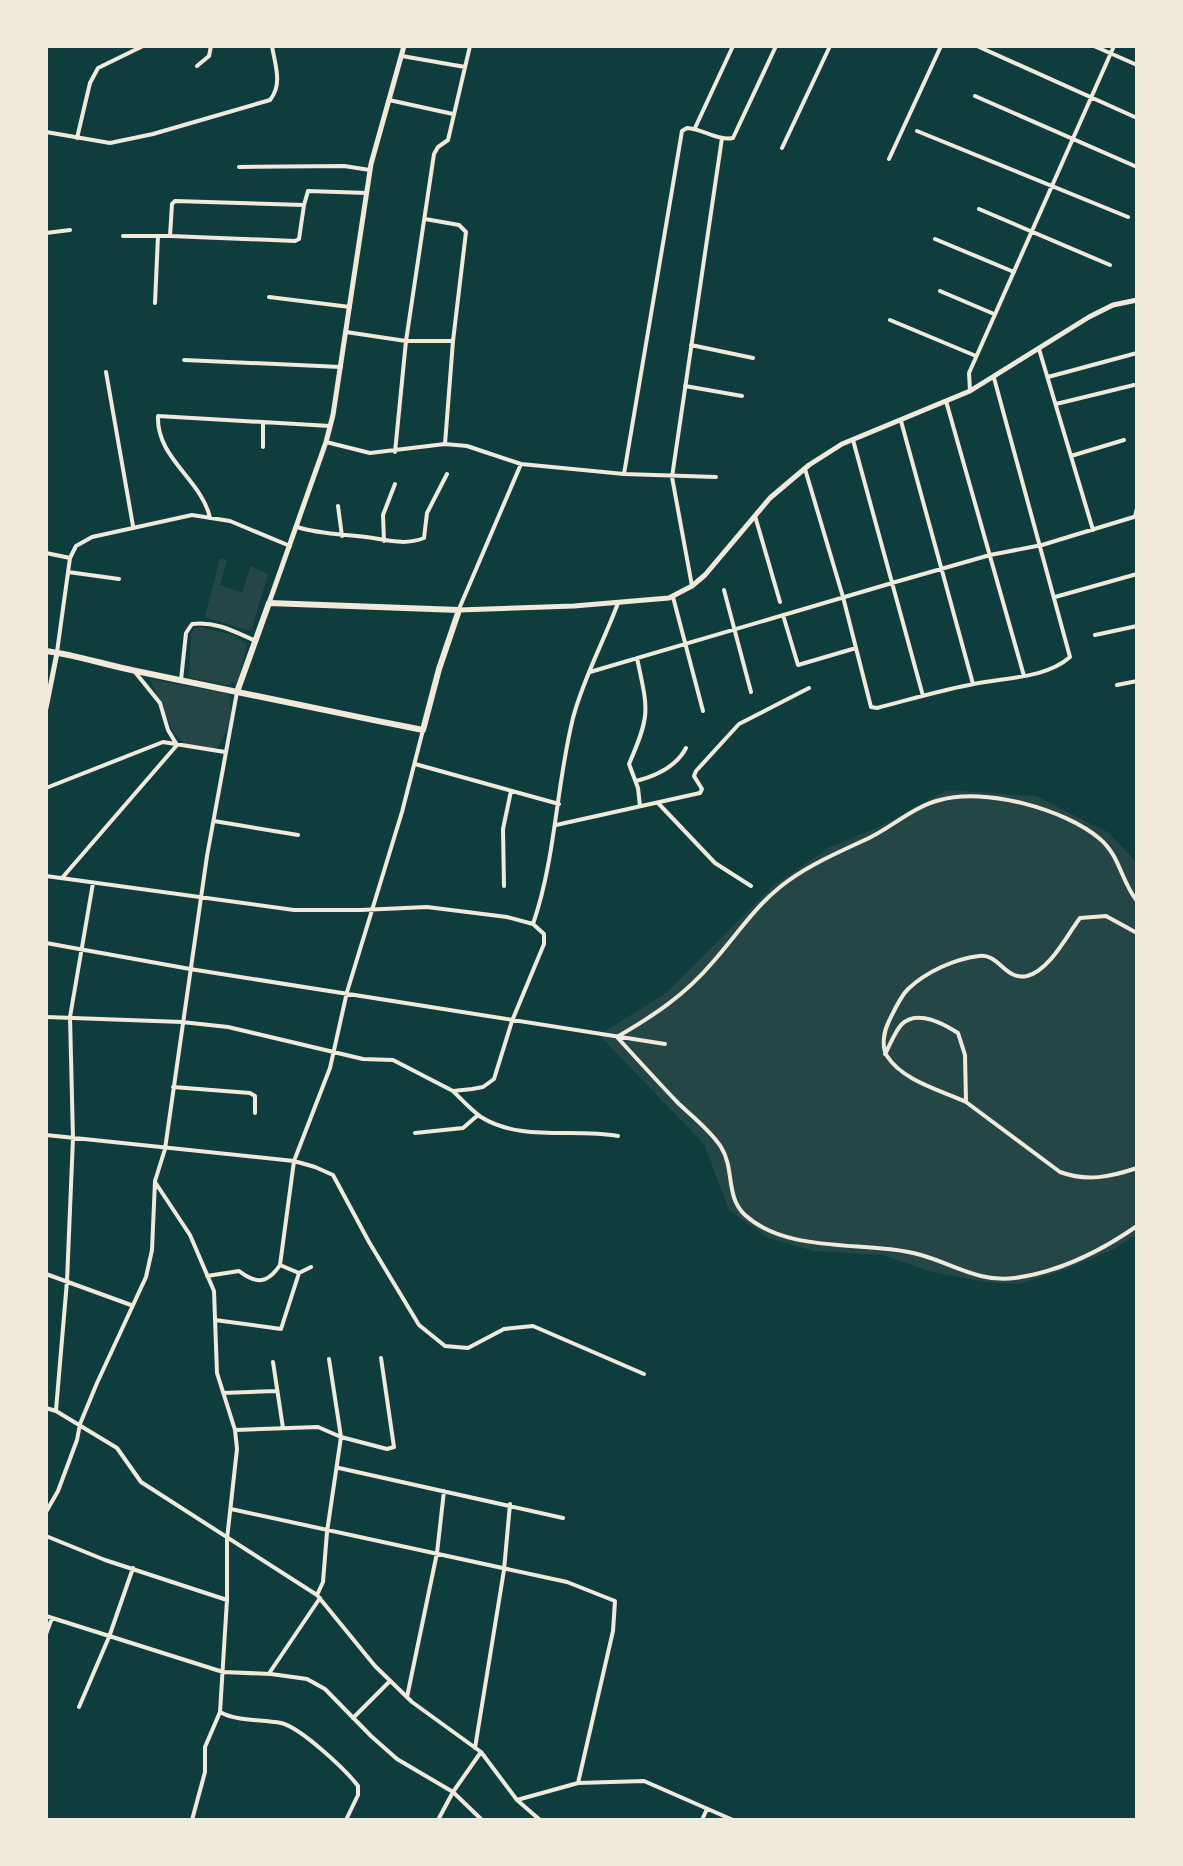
<svg xmlns="http://www.w3.org/2000/svg" width="1183" height="1866" viewBox="0 0 1183 1866" font-family="Barlow,sans-serif">
<style>
.green{fill:#244646}
.lines{fill:none;stroke-linecap:round;stroke-linejoin:round}
.minor{stroke:#f1e9da;stroke-width:4}
.tertiary{stroke:#f1e9da;stroke-width:5}
.secondary{stroke:#f1e9da;stroke-width:6}
</style>
<rect width="100%" height="100%" fill="#0f3d3e"/>
<path class="green" d="M220 558 227 560 220 585 242 592 251 566 268 574 251 631 205 617Z
M200 627 233 635 247 644 238 682 226 685 189 677 191 634 194 628Z
M150 679 228 694C235 713 227 737 214 751L190 747 174 734Z
M947 790 1036 796 1109 833 1137 863V1234L1114 1249 1062 1271 1019 1284 985 1282 932 1272 883 1255 814 1251 768 1238 729 1210 704 1144 599 1035 666 993 774 885 830 847 879 827Z"/>
<g class="lines">
<path class="minor" d="M977 46 1137 118
M1094 46 1137 65
M402 56 465 67
M197 66 209 56 211 46
M975 96 1137 167
M389 100 453 114
M695 128 733 46
M917 131 1128 217
M46 132 110 143 153 134 270 100C283 84 275 65 272 46
M77 138 90 83 98 68 143 46
M782 148 830 46
M889 159 941 46
M239 167 344 166 370 170
M304 205 299 239 295 241 170 236 172 204 175 201 304 205 308 191 367 193
M979 209 1110 265
M425 219 459 225 466 232 453 341
M46 233 70 230
M123 236H170
M935 239 1014 272
M940 291 994 314
M269 297 350 307
M155 303 158 236
M890 320 976 356
M346 332 406 341H453L445 444
M691 345 753 358
M1039 349 1093 530
M184 360 341 367
M106 372 133 526
M1048 377 1137 353
M685 386 742 396
M970 391 969 373 1114 46
M946 401 1024 676
M1056 404 1134 385
M901 421 973 684
M853 440 923 696
M326 442 370 453 445 444 467 446 521 464 624 474 716 477
M263 447V422
M395 452 406 341 434 154 438 147 448 140 470 46
M1071 456 1124 440
M805 469 843 597 871 707 877 708C908 700 938 691 969 685 1001 677 1044 680 1070 657L994 378
M624 474 682 131 687 128C703 129 718 141 733 138L776 46
M338 506 342 536
M755 516 780 602
M1135 517 1137 508
M210 518C202 480 156 458 158 416L330 426
M297 527C322 535 347 534 373 538 391 541 406 545 424 538L427 513 447 474
M384 541 383 515 395 484
M46 553 70 558
M68 572 119 579
M692 586 672 477 722 138
M724 590 751 692
M673 597 703 711
M1055 597 1137 574
M459 609 521 464
M783 615 798 665 856 648
M1095 635 1137 626
M57 652 70 558 76 546 92 537 192 515 230 521 290 546
M637 658C648 710 651 714 629 764L638 788 640 806
M135 672 160 703 168 730 177 745
M590 672 892 583 990 555 1042 545 1137 516
M181 680 186 633 192 624C216 621 235 632 256 641
M1117 685 1137 681
M415 764 559 804
M636 781C656 776 676 767 686 748
M46 788 163 742 225 752
M658 803 715 863 751 886
M214 821 298 835
M556 825 700 793 702 789 694 776 696 771 739 724 809 688
M46 876 294 910H361L427 907 507 917 533 924 544 934V944L512 1021 494 1079 483 1087 472 1089 453 1091 393 1060 363 1059 228 1027 182 1022 46 1017
M62 878 177 745
M504 886 503 829 511 791
M1137 901C1121 881 1120 856 1100 839 1065 809 984 787 940 800 915 806 893 826 871 837 840 852 807 865 780 887 753 909 735 937 712 963 685 995 653 1016 617 1037 637 1059 658 1082 679 1104 693 1117 711 1131 721 1147 735 1169 725 1196 745 1215 789 1255 868 1240 921 1255 953 1264 980 1283 1015 1278 1059 1272 1101 1251 1137 1226
M533 924C556 857 556 786 573 718 583 679 604 641 618 603
M46 943 190 969 665 1044
M885 1054C890 1045 895 1031 902 1024 918 1009 944 1024 958 1033L965 1055 966 1102C940 1090 903 1081 887 1056 881 1046 884 1031 889 1021 894 1011 900 997 908 989 926 972 954 959 979 956 999 953 1005 981 1027 976 1050 970 1067 935 1080 918L1106 916 1137 933
M173 1087 250 1093 255 1096V1113
M453 1091C462 1100 471 1110 481 1117 521 1142 574 1128 618 1136
M966 1102 1060 1172C1087 1182 1110 1177 1137 1168
M415 1133 463 1128 478 1115
M46 1135 294 1161 315 1167 333 1175 369 1242 419 1325 445 1346 468 1348 504 1329 533 1326 644 1374
M155 1182 190 1235 214 1291 217 1373 235 1430 237 1449 227 1539V1600L220 1712 205 1747V1772L192 1820
M280 1265 299 1273
M46 1274 131 1305
M207 1276 239 1271C257 1285 268 1283 280 1265L294 1161 330 1068 347 992 402 812 423 730
M215 1320 281 1329 299 1273 311 1267
M273 1362 283 1428
M223 1393 277 1391
M46 1408 56 1411 117 1448 141 1482 317 1595 375 1666 412 1702 481 1752 517 1800 540 1820
M56 1410 67 1281 73 1138 70 1017 93 883
M235 1430 318 1427 341 1437 387 1449 394 1447 381 1358
M339 1468 563 1518
M231 1509 567 1582 615 1601 613 1631 578 1783 517 1800
M46 1512 58 1491 77 1440 80 1424 97 1383 146 1277 152 1250 155 1181 165 1149 207 856 237 692
M46 1536 105 1560 227 1600
M317 1595 323 1582 327 1532 341 1437 329 1359
M46 1616 223 1672 271 1674 307 1679 325 1689 371 1736 397 1759 453 1792 482 1820
M46 1634 52 1618
M270 1672 320 1598
M407 1697 437 1553 444 1491
M79 1707 109 1637 133 1568
M220 1712C238 1722 261 1719 281 1723 300 1727 346 1770 358 1786V1795L346 1820
M353 1718 390 1681
M475 1748 504 1570 510 1504
M578 1783 644 1781 733 1820
M438 1820 453 1792 481 1752
M702 1820 707 1809"/>
<path class="tertiary" d="M269 603 326 442 333 415 371 164 404 46
M459 610 574 606 669 598 692 586 705 575 770 498 809 465 842 444 970 391 1089 317 1113 305 1137 300
M46 708 57 653"/>
<path class="secondary" d="M46 651C76 655 106 665 136 671 231 691 327 711 423 730L439 669 459 610 269 603 237 692"/>
</g>
<rect width="1183" height="1866" fill="none" stroke="#f1e9da" stroke-width="96"/>
</svg>
